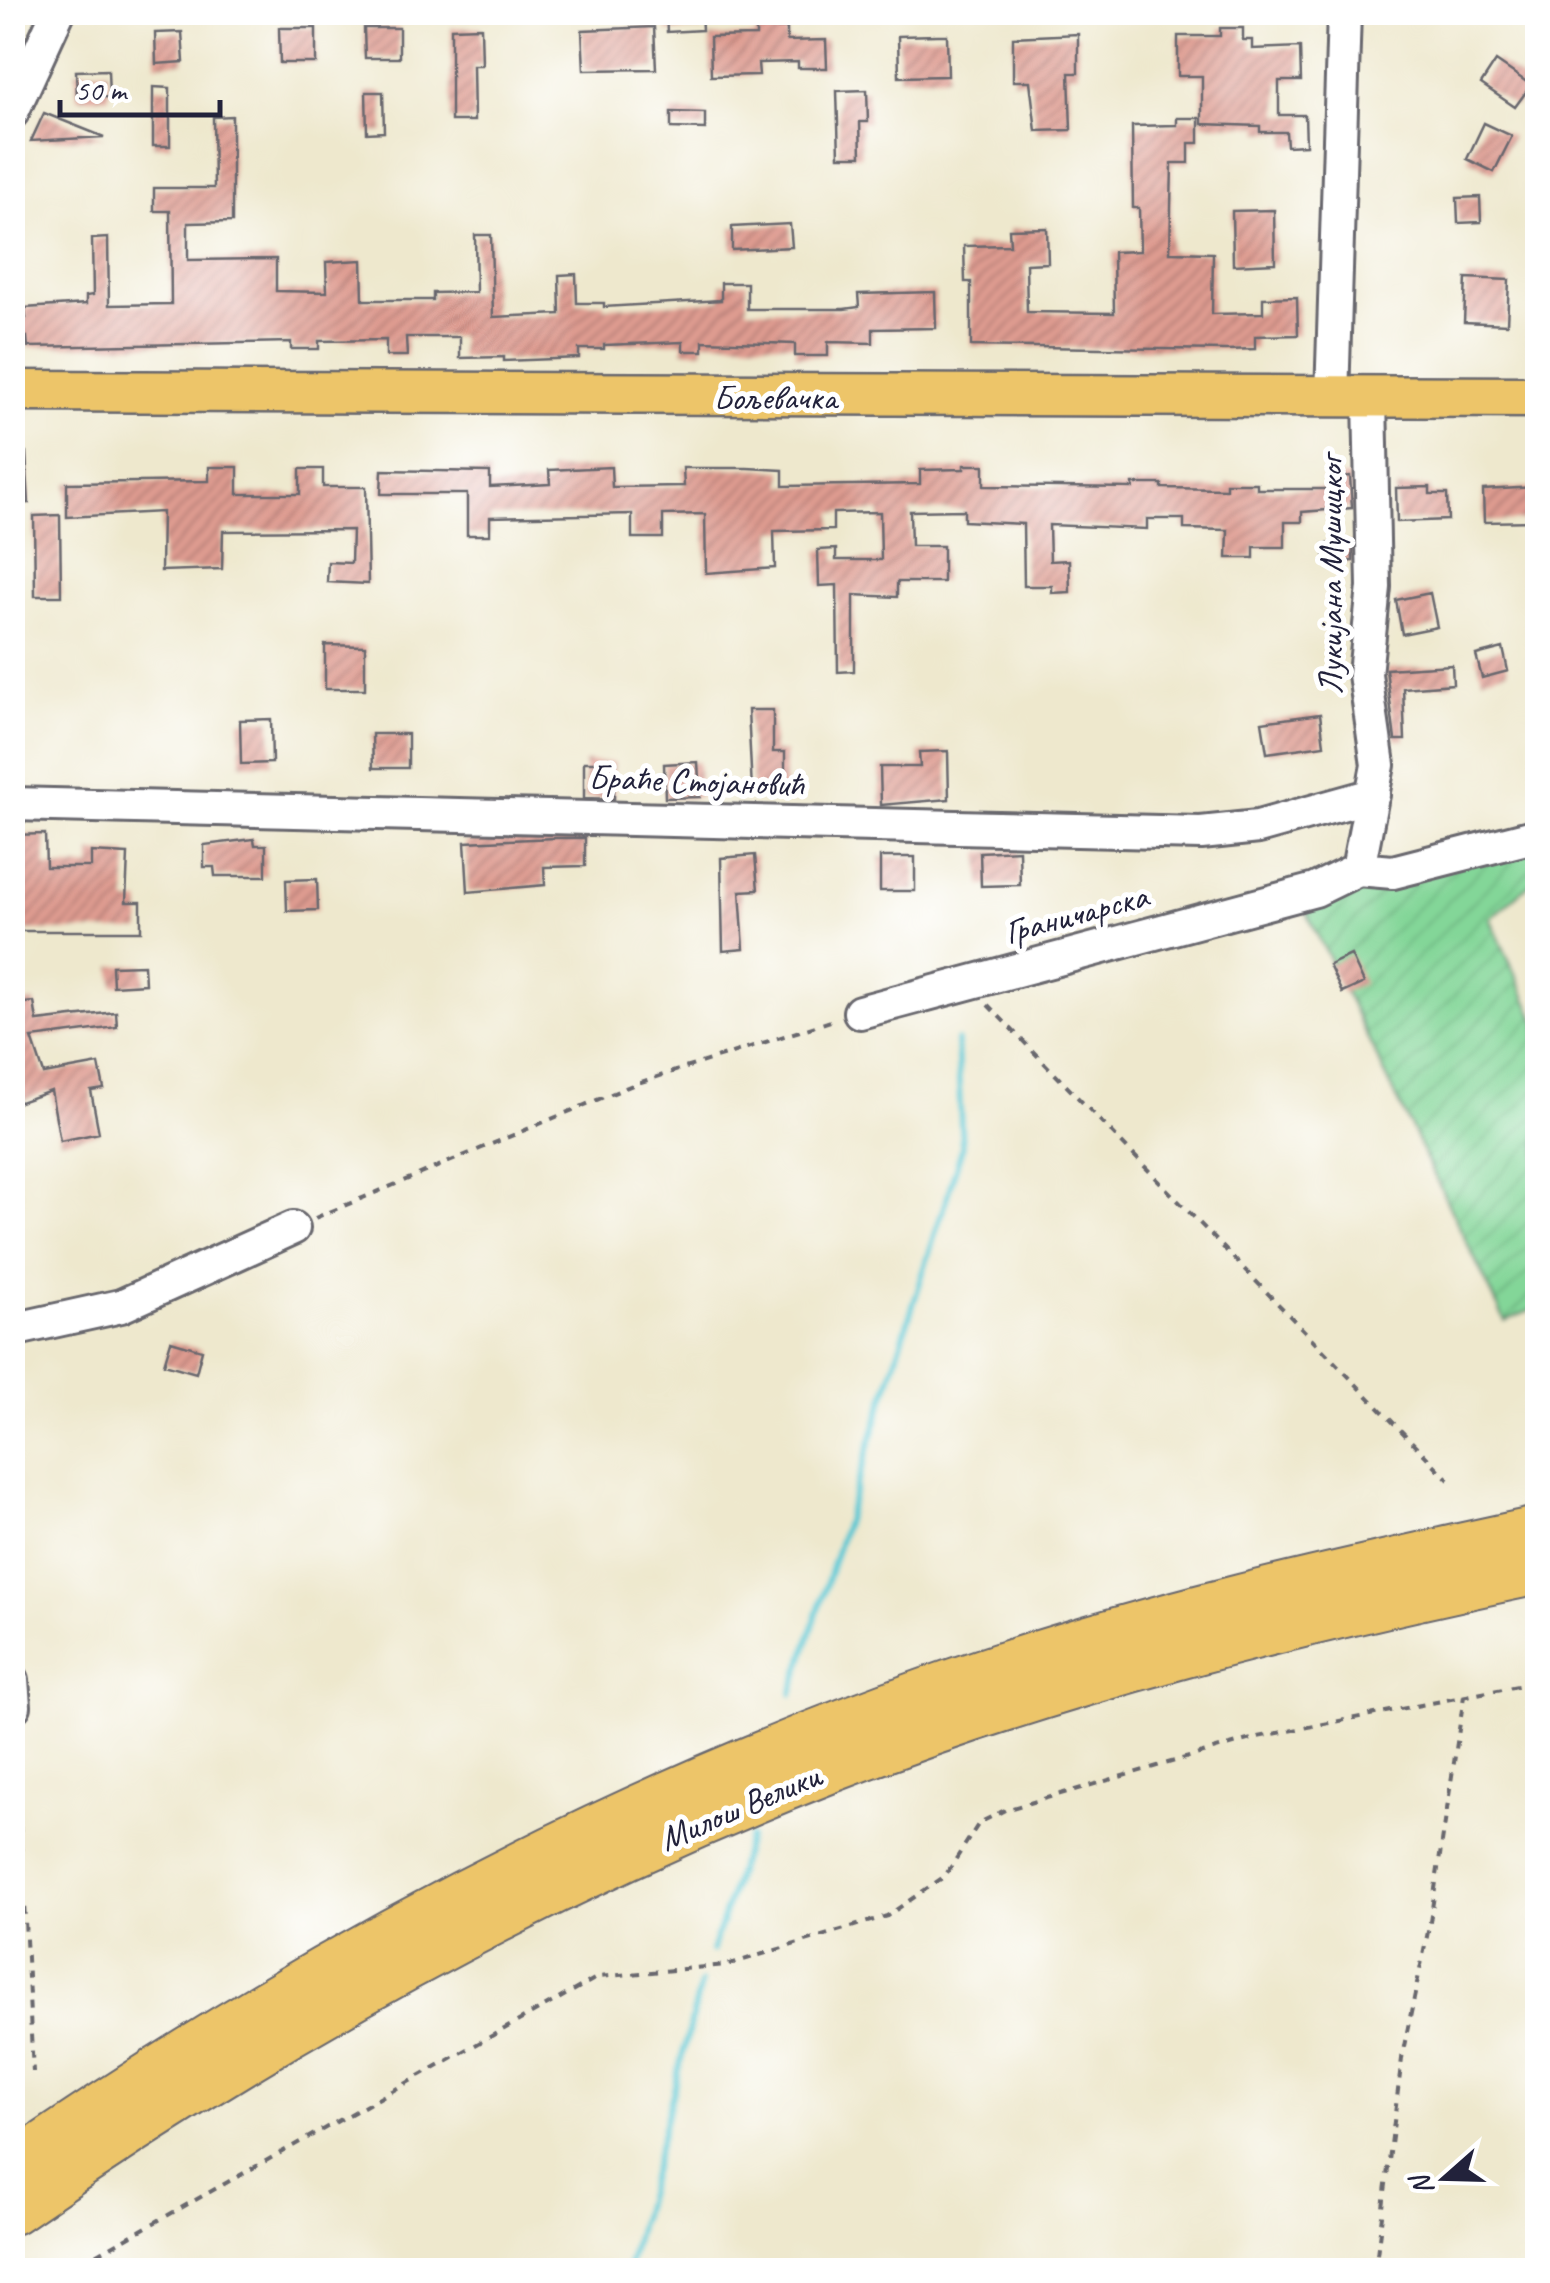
<svg xmlns="http://www.w3.org/2000/svg" width="1550" height="2283" viewBox="0 0 1550 2283" font-family="Caveat,sans-serif">
<style>
.garden{fill:url(#garden-furrows);stroke:#527c6a;stroke-width:2.5}
.lines{fill:none;stroke-linecap:round;stroke-linejoin:round}
.stream{stroke:#5ac7d2;stroke-width:6}
.building{fill:url(#building-hatch)}
.minor-casing{stroke:#69676e;stroke-width:38}
.major-casing{stroke:#69676e;stroke-width:45}
.highway-casing{stroke:#69676e;stroke-width:52}
.path{stroke:#69676e;stroke-width:4;stroke-dasharray:8 8;stroke-linecap:butt}
.minor{stroke:#fff;stroke-width:32}
.major{stroke:#edc569;stroke-width:40}
.highway{stroke:#edc569;stroke-width:48}
.labels{text-anchor:middle;dominant-baseline:central;stroke-width:10;stroke-linejoin:round;paint-order:stroke}
.street-label{font-size:35px;fill:#22223b;stroke:#fff}
</style>
<defs>
<pattern id="garden-furrows" width="10" height="10" patternUnits="userSpaceOnUse" patternTransform="scale(2.5)"><rect width="10" height="10" fill="#83d698"/><path d="M-1 1l2-2M0 10L10 0M9 11l2-2" fill="none" stroke="#71b784"/></pattern>
<pattern id="building-hatch" width="6" height="6" patternUnits="userSpaceOnUse" patternTransform="scale(2.5)"><rect width="6" height="6" fill="#de9b90"/><path d="M-1 1l2-2M0 6l6-6M5 7l2-2" fill="none" stroke="#b47e77"/></pattern>
</defs>
<rect width="100%" height="100%" fill="#fff"/>
<filter id="ink" filterUnits="userSpaceOnUse"><feTurbulence type="fractalNoise" baseFrequency=".01" numOctaves="2"/><feDisplacementMap in="SourceGraphic" scale="20" xChannelSelector="R" yChannelSelector="G"/><feConvolveMatrix kernelMatrix="1 2 1 2 8 2 1 2 1" color-interpolation-filters="sRGB"/></filter>
<filter id="wash" filterUnits="userSpaceOnUse"><feTurbulence type="fractalNoise" baseFrequency=".0048" numOctaves="4" result="noise"/><feDisplacementMap in="SourceGraphic" scale="40" xChannelSelector="R" yChannelSelector="G"/><feGaussianBlur stdDeviation="2.25" result="paint"/><feColorMatrix in="noise" values="0 0 0 0 0 0 0 0 0 0 0 0 0 0 0 0 0 1.4 0 .05"/><feComposite in="paint" operator="in"/></filter>
<g filter="url(#wash)">
<rect width="100%" height="100%" fill="#eee8cd"/>
<path class="garden" d="M1537 836V878L1490 918 1537 1023V1308L1505 1321 1305 909Z"/>
<g class="lines">
<path class="stream" d="M792 1694 962 1148 957 1041
M712 1951 749 1837
M14 2235 16 2270
M627 2270 701 1983"/>
</g>
<g id="blocks">
<path class="building" d="M666 12H701L702 30 667 32Z
M481 27 482 65H473L474 121H451V28Z
M654 27 656 69 584 70 582 30Z
M279 28H316V63H280Z
M364 28H399V58H365Z
M787 28V41L826 40 827 68H798V62L758 63 759 75 711 76 710 37 756 36V29Z
M1220 28H1243V40H1252V49L1300 47 1301 81H1279V115H1305L1306 145 1287 146 1286 132H1260V126L1202 124V76H1178V36H1220Z
M182 32 184 62 156 64 155 33Z
M1078 34V73H1069L1071 130 1036 131 1030 81H1013V37Z
M938 35H947L948 76 899 77 898 36Z
M1496 61 1531 85 1515 107 1481 84Z
M108 70 109 97 77 98 76 71Z
M153 87 170 88V146H153Z
M867 90 868 122H860L861 156H839L837 91Z
M366 92H383L384 132 367 133Z
M671 112 705 113V129L671 128Z
M44 113 104 137 31 141Z
M232 116V222L188 223V260L276 259V291L327 292 326 262 362 260 363 300H433V293L476 292 475 235H491L493 317 560 314 559 275 576 274 577 303H604V307L721 300V283H747V309H844L859 307 858 294 935 292 936 328 873 329V343L828 342V356H795V344L703 341V351H683V342L604 345V349H579V358L504 361V357L460 358V337H406L407 356H386V340L319 341V349H291V342L28 347 27 337 22 338 20 319 26 318 25 308 86 304V296L93 295 92 239 108 238 109 305 171 304 170 211H154V188H214L213 117Z
M1177 118H1199V143H1189V163H1172L1170 252 1213 253 1212 314 1263 313V298L1297 297 1298 335 1255 336V349L1226 350 971 346V282H965L964 246 1010 245 1009 229 1047 228 1048 263 1026 264 1027 312 1114 313 1113 252 1140 251 1139 208H1133L1132 126 1177 125Z
M1484 123 1512 136 1494 172 1467 159Z
M1480 197 1481 222 1458 223 1457 198Z
M1274 210 1275 263 1233 265 1232 211Z
M790 224 792 247 732 250V227Z
M1466 278 1509 280 1507 324 1464 322Z
M12 452H26L29 503 12 504Z
M964 465H984V486L1133 488V484H1162V488L1226 489V483H1257V489H1331L1330 478 1350 476 1352 508 1302 512V522H1285V547H1254V558H1227L1228 530 1184 529V519H1147V529L1049 525 1050 561 1069 560 1070 592 1052 593V586H1024L1023 524 964 521V510L910 511 911 546H943V582H897V597L854 595V671L838 672 837 585 819 586 818 550 836 549V560H881L880 512 833 513V530L774 531 775 568 706 573 705 514 663 515V538H632V514L490 517V535H467V494H381L382 470 490 472V487L550 484 549 470 611 467 612 487 684 486 683 468H747L783 470V486L920 484V470L964 469Z
M209 467H238V494H300V469H323V487H366L368 584 327 582 328 562 351 563 352 530 223 531 222 569 161 571 162 512 67 517V483L209 481Z
M1430 487V494H1447L1448 520 1397 522 1396 488Z
M1538 487V521L1484 522 1483 490Z
M60 515 61 596H35L34 516Z
M1353 543V561L1325 562 1324 544Z
M1430 593 1437 627 1402 634 1396 600Z
M325 645 365 646V689H325Z
M1503 648 1508 671 1482 678 1476 655Z
M1452 665 1453 684 1403 688 1405 740H1395L1386 669Z
M748 710H773V752H785V790H752Z
M1320 714 1324 745 1267 753 1262 722Z
M271 719 272 763 241 764 240 720Z
M372 734H408V768H373Z
M948 751 949 799 881 805 880 767H920L919 752Z
M584 762H614V799L584 798Z
M698 762 700 797 665 798 664 764Z
M45 834 46 867H91V852L128 854 126 902H141V931H12V835Z
M556 838H585V866L544 867 545 885 468 892 465 842Z
M254 839 255 845H266V876H215L214 867H204V845Z
M1019 850 1020 885 981 886 980 852Z
M755 855 758 890 740 891 744 949 723 951 721 858Z
M880 857H915V891H880Z
M317 879 318 910 287 911 286 880Z
M1351 955 1364 983 1342 993 1329 965Z
M144 965 145 984 113 986 112 966Z
M34 1002 37 1021 116 1012 117 1027 32 1038 44 1074 99 1064 104 1089 91 1091 99 1133 60 1141 51 1091 17 1103 12 1090V1004Z
M171 1341 202 1350 196 1373 164 1364Z"/>
</g>
</g>
<g filter="url(#ink)">
<use href="#blocks" fill-opacity="0" stroke="#69676e" stroke-width="2.5"/>
<g class="lines">
<g class="minor-casing">
<path id="minor" d="M12 112 58 12
M1332 398 1344 12
M12 804 1201 833 1258 827 1373 795
M1358 869 1378 765 1365 674 1374 587 1370 398
M860 1012 1315 890 1358 869 1393 872 1538 835
M12 1330 121 1306 293 1228
M12 1680 14 1706"/>
</g>
<g class="major-casing">
<path id="major" d="M12 391 1538 397"/>
</g>
<g class="highway-casing">
<path id="highway" d="M12 2168C298 1970 603 1807 931 1691 1127 1621 1334 1575 1538 1531
M12 2210C268 2033 539 1882 829 1769 1057 1680 1298 1620 1538 1570"/>
</g>
<path class="path" d="M988 1005 1449 1480
M315 1218 635 1084 834 1020
M15 1731 33 2072
M69 2270 598 1977 727 1965 887 1916 945 1876 979 1823 1005 1810 1258 1737 1538 1682
M1375 2270 1403 2051 1430 1922 1464 1696"/>
<use href="#minor" class="minor"/>
<use href="#major" class="major"/>
<use href="#highway" class="highway"/>
</g>
</g>
<g class="labels">
<g class="street-label">
<text x="775" y="397">Бољевачка</text>
<text transform="translate(1330 575) rotate(-90)">Лукијана Мушицког</text>
<text transform="translate(696 781) rotate(2)">Браће Стојановић</text>
<text transform="translate(1076 914) rotate(-15)">Граничарска</text>
<text transform="translate(740 1807) rotate(-23)">Милош Велики</text>
</g>
</g>
<rect width="1550" height="2283" fill="none" stroke="#fff" stroke-width="50"/>
<g transform="translate(1445 2178) rotate(250)" stroke="#ffffff" stroke-width="8" paint-order="stroke">
<path d="M0-8L18 38L0 25L-18 38Z" fill="#22223b"/>
<text y="-15" font-size="28" font-weight="bold" text-anchor="middle" fill="#22223b">N</text>
</g>
<path d="M60 100v15h160v-15" fill="none" stroke="#22223b" stroke-width="5"/>
<text x="75" y="100" font-size="30" fill="#22223b" stroke="#ffffff" stroke-width="8" paint-order="stroke">50 m</text>
</svg>
